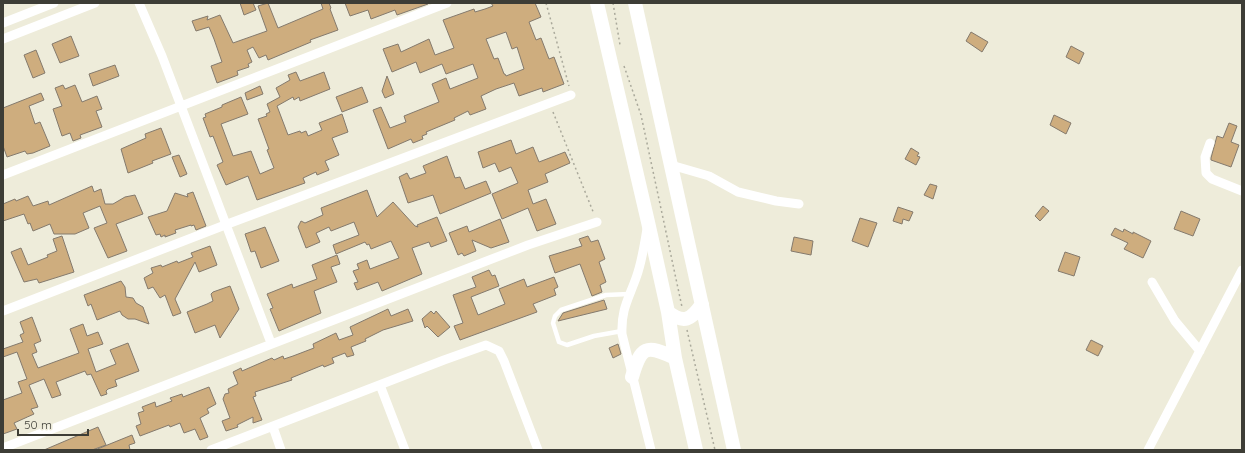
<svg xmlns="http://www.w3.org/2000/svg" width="1245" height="453" viewBox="0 0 1245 453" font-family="Quicksand,sans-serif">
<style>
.building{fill:#cead7e;stroke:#847a6d;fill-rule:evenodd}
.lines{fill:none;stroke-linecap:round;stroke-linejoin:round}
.path{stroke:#aaa99b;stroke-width:1.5;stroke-dasharray:2 3;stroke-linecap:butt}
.service{stroke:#fff;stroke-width:4.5}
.minor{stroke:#fff;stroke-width:9}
.primary{stroke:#fff;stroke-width:14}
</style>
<rect width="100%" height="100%" fill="#eeecda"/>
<path class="building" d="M240 3H253L256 10 244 15Z
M268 3 278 28 323 9 321 3H329L331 8 330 9 338 30 310 40 311 42 268 60 266 55 259 58 253 47 247 50 252 62 248 64 249 67 237 71 238 75 217 83 211 66 222 62 214 39 209 27 196 31 192 21 208 16 207 20 220 15 233 43 267 31 258 6Z
M345 3H427L428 4 397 15 395 10 371 19 368 10 350 16Z
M491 3H535L541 17 529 22 536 40 541 38 549 59 554 57 564 84 543 92 542 88 519 96 514 83 496 89 481 96 486 109 470 115 468 111 454 118 455 120 426 132 427 134 422 136 423 139 413 143 411 139 388 149 373 110 381 107 390 128 406 122 404 116 439 102 432 84 446 78 450 89 478 78 473 64 446 74 442 64 420 73 416 62 392 72 383 49 398 44 401 52 429 39 435 55 454 48 443 20 474 9 475 12 485 9 493 6ZM506 32 512 49 517 47 524 69 506 76 505 74H504L498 58 494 59 486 39Z
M971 32 988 42 982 52 966 41Z
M71 36 79 56 60 63 52 44Z
M1071 46 1084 53 1079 64 1066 57Z
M36 50 45 73 33 78 24 55Z
M115 65 119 76 93 86 89 74Z
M296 72 300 81 324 72 330 89 300 101 299 97 294 100 293 97 277 106 288 135 300 131 301 133 306 131 308 136 322 130 319 123 342 114 348 132 332 138 339 155 325 161 329 170 317 175 316 172 303 178 305 183 257 200 248 176 226 185 217 165 223 162 213 136 210 137 203 118 206 117 205 114 222 107V105L241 97 248 114 221 124 233 156 251 151 260 174 274 168 267 150 269 149 258 119 267 116 266 114 270 112 267 104 280 97 276 88 290 80 288 75Z
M387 76 394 94 385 98 382 91Z
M63 85 65 89 75 85 82 102 97 96 102 109 96 111 102 127 80 135 81 138 73 141 70 133 62 136 53 109 62 106 55 88Z
M260 86 263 94 247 100 245 93Z
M362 87 368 102 342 112 336 97Z
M41 93 44 100 29 106 35 124 40 122 50 146 33 153 27 154 25 151 7 157 3 146V108Z
M1054 115 1071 123 1066 134 1050 125Z
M1229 123 1237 126 1231 142 1239 145 1231 167 1211 160V158L1217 136 1223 138Z
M161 128 171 154 152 161 153 163 128 173 121 149 146 138 145 134Z
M511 140 516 154 533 147 539 162 565 152 570 163 545 174 548 182 528 190 533 204 546 199 556 224 537 231 528 208 502 219 492 194 518 183 511 167 499 172 495 163 483 168 478 152Z
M911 148 919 153 917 156 920 157 916 165 905 159Z
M179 155 187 174 180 177 172 157Z
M447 156 455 178 460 177 465 189 486 181 491 193 440 214 433 195 408 203 399 177 407 173 410 179 426 173 423 166Z
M930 184 937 186 933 199 924 195Z
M92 186 94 192 101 189 105 204H113L125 197 135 195 143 214 116 224 127 251 108 258 94 228 107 223 100 206 83 213 89 228 75 234H54L50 224 33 231 30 223 28 224 24 214 3 221V204L15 199 16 201 28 196 33 206 48 201 49 205Z
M367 190 377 217 393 202 415 226 418 227 417 225 437 217 447 241 431 247 429 242 412 248 422 274 382 291 378 282 357 290 354 283 358 282 353 271 359 269 357 264 367 260 370 269 399 258 391 241 371 249 369 244 367 245 365 242 336 254 333 245 359 235 354 222 331 231 329 227 316 233 320 242 306 248 298 227 301 221 305 223 323 215 321 208Z
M193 192 206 226 196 230 194 225 191 226V225L175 230 176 233 165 237V235L161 237 160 234 156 235 148 217 167 211 175 193 188 197 187 194Z
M1043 206 1049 211 1040 221 1035 216Z
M898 207 913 212 909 221 903 219 902 224 893 221Z
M1181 211 1200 219 1193 236 1174 229Z
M860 218 877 223 868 247 852 241Z
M500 219 509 242 491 248 472 240 476 251 464 256 462 253 458 255 449 233 467 226 469 232Z
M265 227 279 261 261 268 255 251 251 252 245 234Z
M1115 228 1123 232 1124 229 1133 234V232L1151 241 1143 258 1124 249 1128 243 1111 235Z
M62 236 74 272 39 283 37 279 24 282 11 252 21 248 28 265 48 257 47 255 57 251 53 239Z
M588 236 591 242 598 240 605 259 599 262 606 282 600 285 602 292 592 296 580 264 555 273 549 256 582 246 579 239Z
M794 237 813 241 811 255 791 251Z
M210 246 217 265 199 272 195 262 175 299 181 313 173 316 165 295 160 298 153 287 148 289 144 278 153 273 151 268 161 265 162 267 177 261 178 263 193 257 191 253Z
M1065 252 1080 257 1074 276 1058 271Z
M337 255 340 264 331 267 337 282 314 291 321 313 279 331 270 309 273 308 267 294 292 284 293 288 317 279 312 265Z
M489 270 492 276 495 275 499 286 471 297 478 315 505 304 499 289 524 279 527 287 554 277 558 287 554 289 556 295 533 304 537 312 460 340 454 326 463 323 453 295 476 287 472 277Z
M121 281 125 287 126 297 133 298 136 303 143 307 149 324 135 319H128L122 315 120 311 97 320 91 304 88 306 84 295Z
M230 286 239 309 220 338 215 325 195 333 187 312 207 304 213 301 211 294 213 292Z
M604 300 607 309 558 321 563 313Z
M388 309 391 316 408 309 413 321 383 330 365 339 366 341 351 347 354 355 347 357 345 353 332 358 334 363 324 367 323 365 291 378 292 380 255 392 256 396 253 397 262 420 253 423V417L237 425 238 427 226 431 222 421 230 418 223 399 225 394 229 393 228 389 238 384 233 372 241 368 242 371 272 358 274 360 283 356 284 359 293 356 314 348 313 344 336 333 339 340 353 335 350 327Z
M431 311 434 314 436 311 450 327 438 337 427 326 425 328 422 319Z
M32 317 41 341 34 344 37 352 32 354 38 368 79 353 70 329 83 324 87 336 98 332 103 344 88 349 96 372 116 364 110 350 128 343 139 371 115 380 117 386 108 389 106 391 107 394 101 396 91 374 87 375 85 371 56 382 61 395 52 398 44 379 29 385 38 407 31 409 34 414 14 423 17 429 3 434V400L22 393 18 382 27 379 17 352 3 357V349L23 342 20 335 24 333 20 322Z
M1091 340 1103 346 1098 356 1086 350Z
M618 344 621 354 613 358 609 348Z
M209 387 216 404 207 409 209 413 200 418 208 437 200 440 195 429 184 433 180 423 170 427 169 425 140 436 136 426 141 424 138 413 144 411 142 407 155 402 156 407 172 401 170 398 182 394 183 397Z
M98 427 106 445 92 450H44Z
M132 435 135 443 129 445 130 450H95Z"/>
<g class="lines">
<path class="path" d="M546 3 569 86
M613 3 620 45
M624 66 641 115 682 307
M553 112 594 214
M687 330 715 450"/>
<path class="service" d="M622 331 594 336 567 345 559 342 553 323 555 316 561 310 606 295 629 294"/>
<path class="minor" d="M139 3 162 56 271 343
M3 23 54 3
M3 39 95 3
M1210 143 1205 157 1206 173 1212 179 1242 191
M671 165 709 176 738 192 776 201 799 204
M3 175 447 3
M647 229C644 246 642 262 636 278 628 300 621 310 622 334L651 450
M1152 282 1175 321 1200 351
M3 311 225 225 571 95
M380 385 405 450
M273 427 281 450
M3 448 528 245 597 222
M211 450 444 360 486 345 499 351 504 361 538 450
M1148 450 1242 270"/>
<path class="primary" d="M597 3 648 222 668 312 675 358 696 450
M635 3 734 450
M668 312C684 324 691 320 702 304
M632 377C641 346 646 344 675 358"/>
</g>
<rect width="1245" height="453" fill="none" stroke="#3d3d36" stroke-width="8"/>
<path d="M18 429v6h70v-6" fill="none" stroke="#3d3d36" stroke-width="2"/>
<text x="24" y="429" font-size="12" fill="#3d3d36" stroke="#eeecda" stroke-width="3" paint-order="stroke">50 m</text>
</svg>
